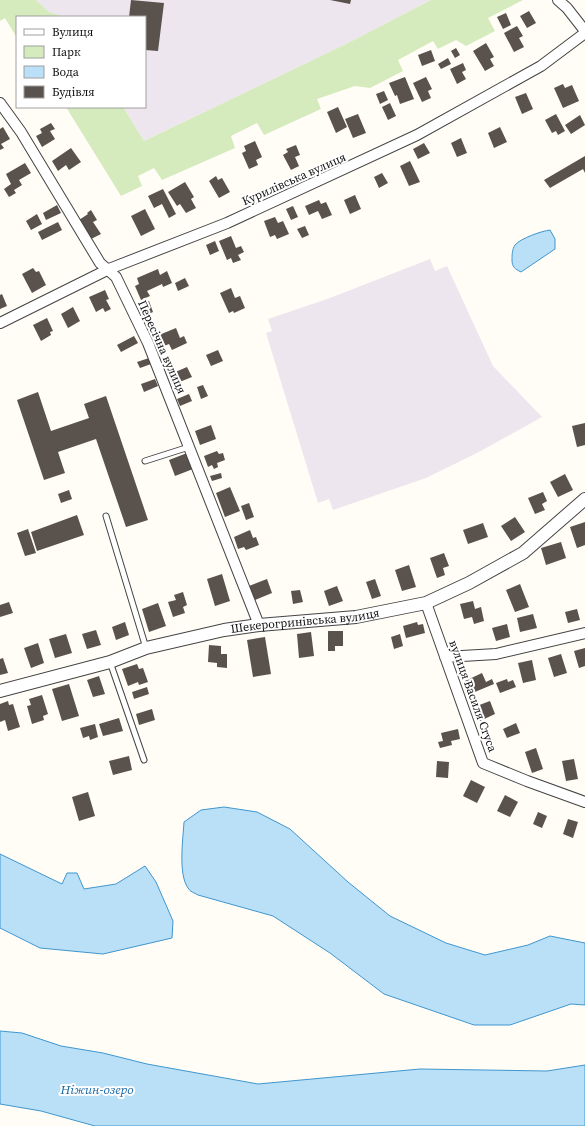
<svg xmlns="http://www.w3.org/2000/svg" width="585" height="1126" viewBox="0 0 585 1126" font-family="'Source Serif 4',serif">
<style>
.industrial{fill:#eee6ef}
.green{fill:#d5ebbd}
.water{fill:#b9e0f7;stroke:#3f96cf}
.building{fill:#5a524d}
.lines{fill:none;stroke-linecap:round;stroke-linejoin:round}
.service-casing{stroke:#444;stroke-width:7}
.minor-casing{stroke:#444;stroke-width:12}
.tertiary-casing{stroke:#444;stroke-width:14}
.service{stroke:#fff;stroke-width:5}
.minor{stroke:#fff;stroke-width:10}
.tertiary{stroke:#fff;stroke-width:12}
.labels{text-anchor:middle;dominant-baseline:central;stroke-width:4;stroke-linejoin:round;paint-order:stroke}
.street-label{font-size:12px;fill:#111;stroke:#fff}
.water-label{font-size:13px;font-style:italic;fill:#1768a6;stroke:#fff}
</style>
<rect width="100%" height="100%" fill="#fffdf5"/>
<path class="industrial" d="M36 0H431L348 43 144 141 123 107H145V17H64L49 12Z
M430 259 435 271 447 266 493 366 542 417 479 452 426 478 333 510 329 499 318 503 266 333 272 331 268 319 330 298Z"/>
<path class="green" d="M0 0H36L49 12 64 17H17V38L5 18 0 21Z
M431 0H523L488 18 495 31 466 46 456 40 438 49 433 41 398 60 403 71 370 88 355 86 317 99 321 109 264 135 257 123 231 136 235 148 162 180 154 168 138 176 142 186 121 196 66 107H123L144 141 348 43Z"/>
<path class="water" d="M550 230 555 239V249L521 272C515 269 512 267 512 260 512 256 512 249 515 245 521 238 542 231 550 230Z
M224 807 257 812 290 829 348 882 390 916 446 943 485 955 528 945 550 936 585 943V1005L571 1004 510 1025H474L384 994 330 953 273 916 198 895C195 893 190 892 188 888 178 874 183 839 184 822L201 810Z
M0 854 62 884 67 873H77L84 889 116 884 145 866 156 882 173 921 172 938 103 954 40 948 0 928Z
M0 1031 22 1033 61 1046 103 1053 147 1064 258 1084 420 1069 547 1071 585 1065V1126H95L41 1111 0 1104Z"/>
<path class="building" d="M131 0 164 3 158 51 145 50V17H129Z
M330 0H351L350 4Z
M529 11 536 23 527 28 520 16Z
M506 13 511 25 503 29 497 17Z
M517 26 523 36 519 38 524 47 514 52 504 33Z
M486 43 494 57 490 59 494 66 485 71 473 51Z
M456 48 460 55 455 58 451 51Z
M431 50 435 61 422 66 418 55Z
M448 58 451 64 441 69 438 64Z
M463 63 466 70 462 72 466 79 457 84 450 69Z
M405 77 414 99 400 104 397 95 395 96 389 83Z
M426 77 432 89 428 91 431 98 422 102 413 83Z
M563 84 565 88 572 85 579 101 563 108 554 88Z
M384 91 388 100 380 104 376 94Z
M526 93 533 109 522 114 515 97Z
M390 103 396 116 388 120 382 107Z
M338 107 347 127 336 133 327 112Z
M358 114 366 133 353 138 345 119Z
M556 114 565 131 558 135 556 131 552 133 545 120Z
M580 115 585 125 571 134 565 125Z
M51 123 55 129 50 131 55 139 42 147 36 136 42 133 40 129Z
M3 127 10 139 1 144 4 148 0 150V129Z
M500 127 507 142 494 148 488 133Z
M461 138 467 153 457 157 451 143Z
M255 141 262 157 256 160 258 165 249 169 242 153 246 151 244 146Z
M424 143 430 153 418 159 413 149Z
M296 145 300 155 295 157 299 166 291 170 283 155 288 152 286 149Z
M71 148 81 162 69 170 66 165 58 171 52 161Z
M585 156V173L583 169 550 188 544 180Z
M410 161 420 182 409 186 400 166Z
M25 163 31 173 19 180 22 185 14 190 16 193 9 197 4 189 11 184 6 174Z
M382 173 388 183 379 188 374 177Z
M216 176 218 180 222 178 230 192 219 198 209 181Z
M185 182 194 197 191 199 196 208 186 213 180 204 177 206 168 192Z
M163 189 176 214 169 218 162 204 154 208 148 196Z
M355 195 361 209 350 214 344 200Z
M319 200 321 204 326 202 332 215 322 219 318 211 309 215 305 206Z
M57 205 61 213 46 220 43 213Z
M293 206 298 217 291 220 286 209Z
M145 209 155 229 141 236 131 216Z
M91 210 97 220 93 222 101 234 91 239 79 220 88 214 87 213Z
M37 214 42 224 31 230 26 221Z
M275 217 278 223 283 221 289 234 277 239 275 235 270 237 264 221Z
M58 222 62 230 42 240 38 232Z
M305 226 309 235 302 238 297 229Z
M231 236 236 248 241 246 244 252 238 255 241 260 233 263 231 258 227 260 219 241Z
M215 241 219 251 210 255 206 245Z
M33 268 36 272 39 271 46 285 32 293 22 274Z
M158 269 160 275 167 271 172 283 163 287 162 284 147 291 150 296 141 300 135 286 139 284 137 278Z
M185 278 189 286 178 291 175 283Z
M231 288 235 298 240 296 245 308 234 313 233 311 229 313 220 293Z
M105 290 109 299 106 300 111 309 105 312 103 308 96 312 89 297Z
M2 294 7 306 0 309V295Z
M149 301 153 312 144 316 140 305Z
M73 307 80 321 68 328 61 314Z
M47 318 53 331 50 332 51 335 41 341 33 325Z
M176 328 180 338 184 336 187 343 172 350 169 344 164 346 159 335Z
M134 336 138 343 121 352 117 345Z
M218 350 223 361 211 366 206 355Z
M149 358 151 364 140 368 137 362Z
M187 367 192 377 177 383 173 373Z
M155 379 158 386 144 392 141 384Z
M203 385 208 396 201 399 197 387Z
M38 392 51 431 89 418 84 404 106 396 148 520 126 527 96 439 58 452 65 473 44 480 17 400Z
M189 394 192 401 180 406 177 399Z
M585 423V445L577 447 572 426Z
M211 425 216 439 200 445 195 431Z
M217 451 219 454 223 453 225 460 217 463 218 467 214 469 212 465 208 467 204 456Z
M187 453 193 469 175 476 169 460Z
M221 473 222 478 212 481 210 476Z
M565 474 573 490 558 497 550 482Z
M230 487 240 511 225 517 216 493Z
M69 490 72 499 61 503 58 494Z
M543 492 547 501 542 504 545 510 535 514 528 498Z
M249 503 254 517 246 520 241 506Z
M77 515 84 535 37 551 31 532Z
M515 517 525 532 511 541 501 526Z
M585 522V545L577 548 570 527Z
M483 523 488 537 468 544 463 530Z
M28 529 36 553 25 556 17 533Z
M250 530 253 538 256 537 259 545 246 550 244 547 238 549 234 537Z
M561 542 566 558 546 565 541 548Z
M444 553 449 566 443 568 445 575 437 578 430 558Z
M409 565 416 587 402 591 395 570Z
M222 574 230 601 215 606 207 579Z
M267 579 272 593 255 600 249 586Z
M375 579 381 596 372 599 366 582Z
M520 584 529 607 515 612 506 590Z
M337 586 343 601 329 606 324 591Z
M300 590 303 602 293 604 291 591Z
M183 592 187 605 183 607 185 613 173 617 168 602 176 600 174 595Z
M473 601 475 609 481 607 484 621 474 624 472 617 464 619 460 604Z
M9 602 13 613 0 617V605Z
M158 603 166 626 149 632 142 609Z
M577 609 580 620 568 623 565 612Z
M533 614 537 628 520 632 517 618Z
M125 622 129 635 116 640 112 627Z
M417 622 418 625 423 624 425 633 406 638 403 626Z
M507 624 510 637 496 641 492 628Z
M96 630 101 645 87 649 82 634Z
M328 631H343V646H335V651H328Z
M311 632 314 656 299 658 297 634Z
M66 634 72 653 55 658 49 639Z
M400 634 403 646 394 649 391 637Z
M265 637 271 674 253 677 247 640Z
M38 643 44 663 31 668 24 648Z
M209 645 221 646V654H227V668L217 667V663L208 662Z
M585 648V666L579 668 574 651Z
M561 654 567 673 554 677 548 658Z
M3 658 8 673 0 675V659Z
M532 660 536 680 523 683 518 663Z
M137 664 139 669 143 668 148 682 139 685 138 682 128 686 122 669Z
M482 673 486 682 492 679 494 684 470 694 465 681Z
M99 676 105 694 93 697 87 680Z
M507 679 508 682 513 680 516 687 500 693 496 683Z
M69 684 79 716 62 721 52 689Z
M147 687 149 694 134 699 132 692Z
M42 695 48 714 43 716 44 720 32 724 27 706 31 705 29 699Z
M8 701 9 705 13 704 20 727 8 731 5 720 0 722V704Z
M490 701 495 714 480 721 474 707Z
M152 709 155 720 139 725 136 714Z
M119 718 123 731 103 736 99 724Z
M516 723 520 733 507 738 503 729Z
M95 724 98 737 90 740 89 736 83 738 80 728Z
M458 729 460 739 451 741 452 745 440 748 438 742 443 741 441 733Z
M536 748 543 769 532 773 525 752Z
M129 756 132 770 113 775 109 761Z
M574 759 578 779 566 781 562 761Z
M437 761 449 762 448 778 436 777Z
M471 780 485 787 477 803 463 796Z
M88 792 95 816 79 821 72 797Z
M505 795 518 802 510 817 497 811Z
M538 812 547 816 542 828 533 824Z
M568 819 578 822 573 838 563 834Z"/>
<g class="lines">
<g class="service-casing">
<path id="service" d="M145 461 189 447
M106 516 146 648
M110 662 144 760"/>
</g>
<g class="minor-casing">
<path id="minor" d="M558 0 567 8 585 31
M0 103 21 132 100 263 116 277 148 343 259 625
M0 323 109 269 227 223 417 135 541 66 585 33
M426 603 483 763 527 781 585 802
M445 657 496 654 585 633"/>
</g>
<g class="tertiary-casing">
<g id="tertiary">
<path id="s1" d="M0 691 110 662 146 648 224 630 259 625 356 617 426 603 469 583 523 553 585 499"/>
</g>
</g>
<use href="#service" class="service"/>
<use href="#minor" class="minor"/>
<use href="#tertiary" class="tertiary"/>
</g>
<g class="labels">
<g class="street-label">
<text transform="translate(294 179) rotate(-24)">Курилівська вулиця</text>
<text transform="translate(162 347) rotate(66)">Пересічна вулиця</text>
<text stroke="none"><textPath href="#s1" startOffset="314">Шекерогринівська вулиця</textPath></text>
<text transform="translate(473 696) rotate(70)">вулиця Василя Стуса</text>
</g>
<g class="water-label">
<text x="97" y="1089">Ніжин-озеро</text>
</g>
</g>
<rect x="16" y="16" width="130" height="92" fill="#ffffff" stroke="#a0a0a0"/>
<rect x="24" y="29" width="20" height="6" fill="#ffffff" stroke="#a0a0a0"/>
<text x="52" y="36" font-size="12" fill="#111111">Вулиця</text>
<rect x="24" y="46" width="20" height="12" fill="#d5ebbd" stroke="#a0a0a0"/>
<text x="52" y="56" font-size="12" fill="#111111">Парк</text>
<rect x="24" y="66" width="20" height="12" fill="#b9e0f7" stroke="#a0a0a0"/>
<text x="52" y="76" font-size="12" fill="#111111">Вода</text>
<rect x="24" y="86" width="20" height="12" fill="#5a524d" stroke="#a0a0a0"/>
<text x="52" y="96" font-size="12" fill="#111111">Будівля</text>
</svg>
